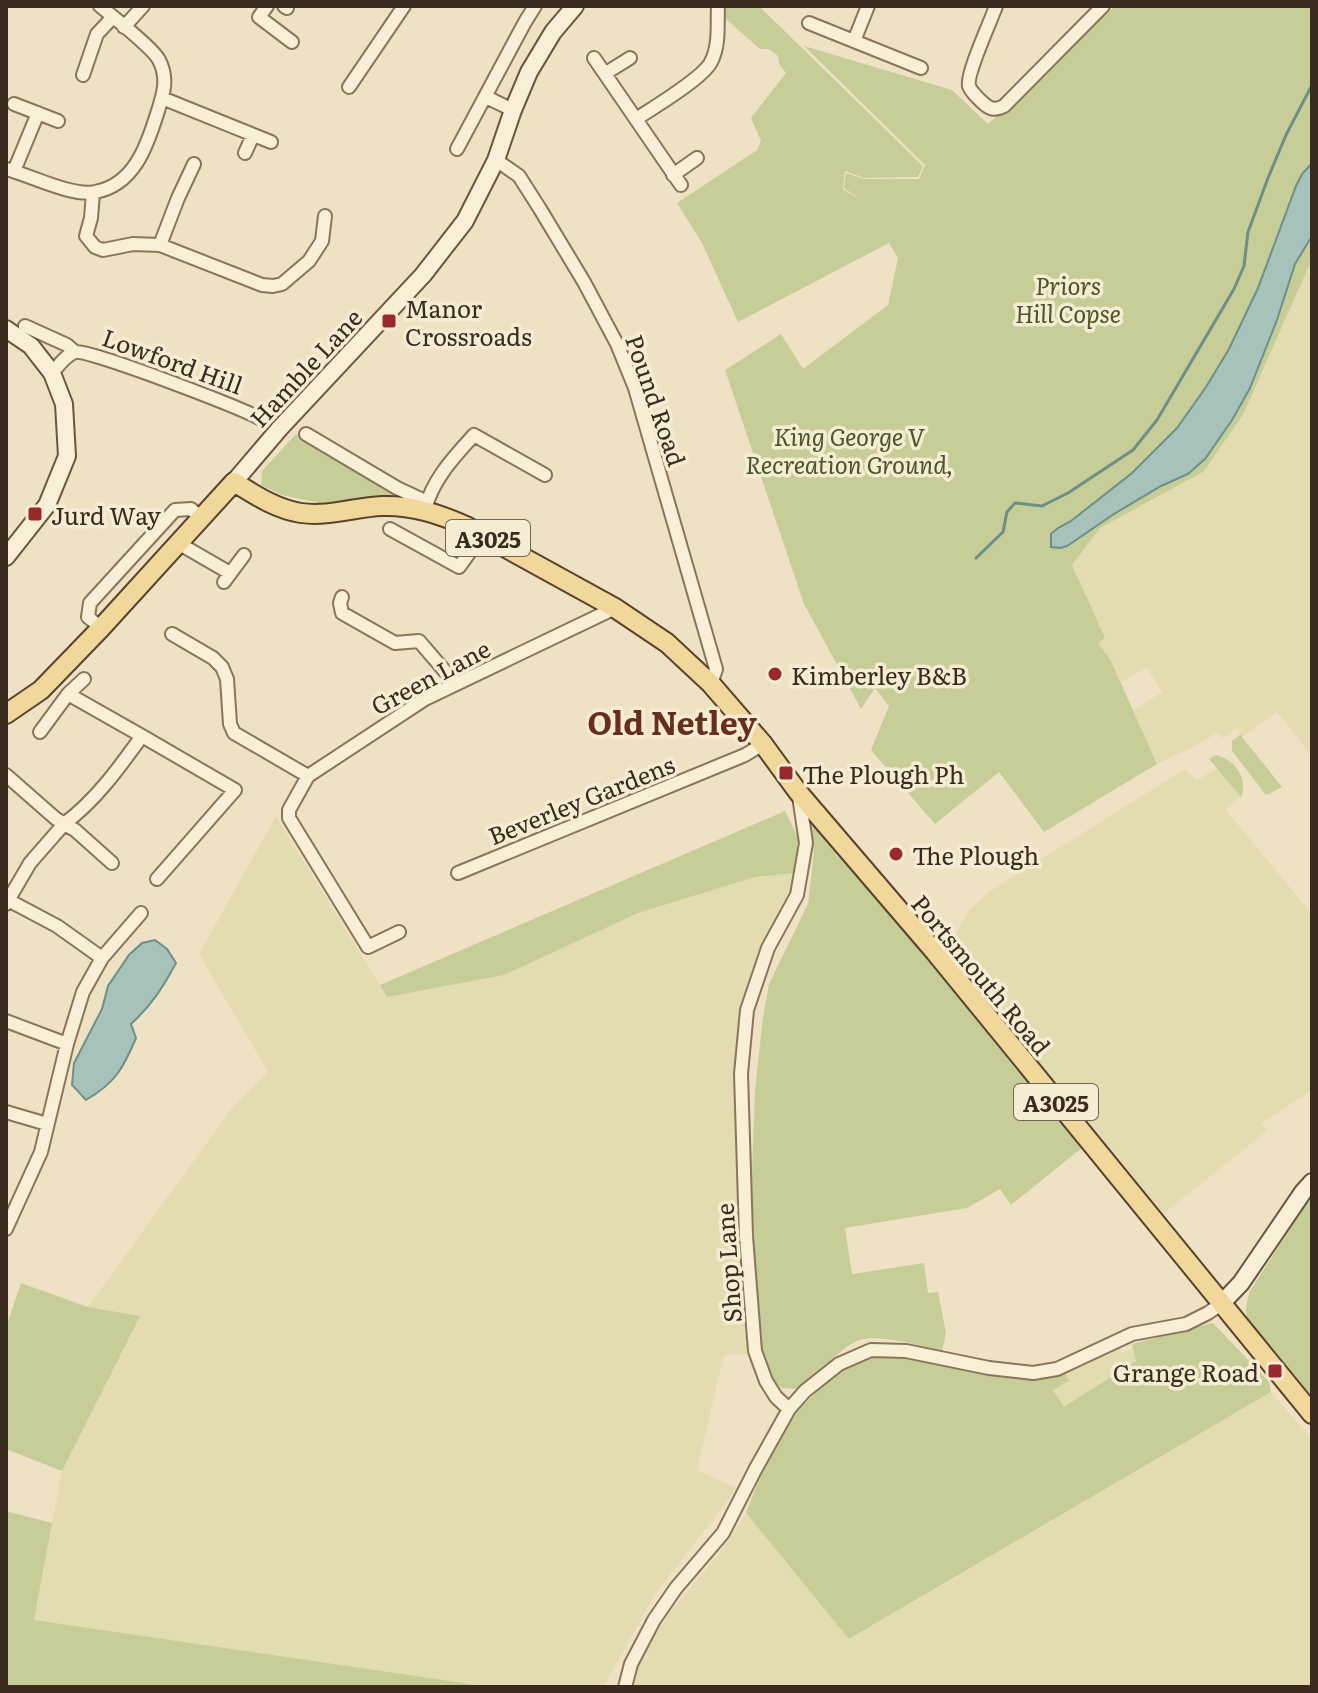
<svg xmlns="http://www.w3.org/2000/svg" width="1318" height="1693" viewBox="0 0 1318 1693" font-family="Literata,serif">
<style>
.farmland{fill:#e4dcb1}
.green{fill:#c7cd97}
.water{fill:#a6c2ba;stroke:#6c9087;stroke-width:2}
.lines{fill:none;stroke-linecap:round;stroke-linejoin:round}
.stream{stroke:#6c9087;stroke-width:3}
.street-casing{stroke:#8a745a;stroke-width:16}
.secondary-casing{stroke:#6b553d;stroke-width:20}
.primary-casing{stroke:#57422e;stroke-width:22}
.street{stroke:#f9efd7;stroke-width:12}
.secondary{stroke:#f9efd7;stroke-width:16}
.primary{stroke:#f2d79b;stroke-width:18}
.poi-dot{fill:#99292a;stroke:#f6ecd4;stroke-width:3}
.labels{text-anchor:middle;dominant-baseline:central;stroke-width:7;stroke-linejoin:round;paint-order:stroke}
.shield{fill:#f6ecd4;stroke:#726555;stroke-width:2}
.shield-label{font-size:22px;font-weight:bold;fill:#392b1e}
.park-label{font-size:24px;font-style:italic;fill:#495625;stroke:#f6ecd4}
.poi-label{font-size:24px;fill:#392b1e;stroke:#f6ecd4;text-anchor:start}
.street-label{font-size:24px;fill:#392b1e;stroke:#f6ecd4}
.district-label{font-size:32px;font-weight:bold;fill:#672d1d;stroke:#f6ecd4}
</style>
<rect width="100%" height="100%" fill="#efe2c4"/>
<path class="farmland" d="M1312 259V756L1277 712 1242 737 1237 728 1223 738 1217 733 1193 747 1157 764 1133 711 1162 692 1147 668 1121 682 1111 661 1098 643 1104 638 1072 565 1099 528 1203 472 1243 415Z
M1217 768 1241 797 1226 810 1312 914V1090L1262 1123 1267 1131 1162 1215 949 960V947L968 911 989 892 1185 769 1197 780Z
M276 816 387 997 504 975 638 913 755 877 795 873 790 894 755 961 738 1012V1234L749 1354 724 1355 697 1470 737 1488 654 1596 603 1687H491L33 1620 62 1471 139 1317 88 1307 232 1108 268 1072 199 954Z
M1120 1348 1121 1353 1133 1348 1136 1361 1064 1408 1053 1390 1068 1381 1064 1372 1107 1352Z
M1271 1392 1312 1439V1687H632L638 1666 669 1613 718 1555 746 1513 850 1639Z"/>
<path class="green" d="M718 6H759L923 166 918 177 864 178 845 171 843 189 861 200 844 188 846 173 864 179H919L925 165 804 46 952 90 988 124 1115 6H1312V259L1243 415 1203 472 1100 528 1072 565 1105 638 1098 643 1111 661 1157 764 1044 832 999 772 935 824 871 750 889 706 875 688 861 709 804 604 725 370 781 334 803 369 888 305 898 258 889 243 738 322 702 243 677 203 757 150 761 141 751 118 786 73 779 64 778 56 769 49H760L718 12Z
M296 434 379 486 407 496 406 499 375 498 320 503 282 495 261 485 262 471Z
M1241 734 1242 737 1282 787 1266 795 1232 751V741Z
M1215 755C1234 758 1249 779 1241 797L1209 759Z
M785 811 798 838 795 873 755 877 638 913 504 975 387 997 380 985Z
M812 818 838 857 860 875 1083 1147 1011 1205 1000 1189 967 1208 845 1228 852 1274 924 1263 928 1293 938 1292 946 1333 942 1352C922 1346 880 1334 860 1340 836 1348 814 1384 794 1389 793 1389 782 1388 781 1388L772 1378 760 1348 751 1198 755 1090 763 1017 769 984 808 904 814 852 807 822Z
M1312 1198V1397C1297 1378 1252 1337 1247 1317 1245 1308 1247 1300 1250 1291L1300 1213Z
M21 1283 88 1307 140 1316 62 1471 6 1449V1327Z
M1213 1323 1269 1382 1271 1392 849 1639 746 1513 762 1472 796 1413 833 1375 871 1357 906 1358 998 1375 1029 1379 1064 1372 1069 1381 1053 1390 1064 1407 1136 1361 1132 1344Z
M6 1511 52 1523 34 1620 491 1687H6Z"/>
<path class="water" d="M1312 163V236L1295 264 1277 320 1250 388 1232 420 1205 459 1188 474 1161 486 1114 514 1067 546 1060 548 1051 547V534L1058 528 1071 521 1132 473 1177 428 1206 387 1229 349 1258 288 1296 186 1302 174Z
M155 940 167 949 176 963C163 987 152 1005 131 1024L136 1038C123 1069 115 1083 86 1100L72 1085 74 1063 102 1009 108 986 129 955 142 943Z"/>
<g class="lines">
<path class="stream" d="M976 558 1003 532 1007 512 1015 503 1042 506 1068 493 1133 450 1157 420 1234 289 1244 266 1248 232 1268 178 1286 135 1312 85"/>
<g class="street-casing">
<path id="street" d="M267 6 259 17 292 42
M284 6 287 8
M996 6C991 21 966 74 969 86 971 92 977 97 981 101 989 109 994 111 1004 106L1103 6
M809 23 921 68
M124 27 143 6
M854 41 868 6
M594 58 681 185
M606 73 630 58
M83 75 97 34 113 17
M349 87 404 6
M486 97 513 110
M162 98 271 142
M14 104 58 121
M636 119C653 108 703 78 711 62 720 45 717 24 718 6
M457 149 525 22 535 6
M245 153 253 135
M496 160 519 176 540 209 584 282 617 344 635 388 716 669 711 684
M6 169C30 175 72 197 95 192 134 185 147 146 157 114 163 95 169 79 159 60 153 48 113 17 100 6
M14 171 38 113
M673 175 697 158
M93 193 91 218 86 236 95 247 103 250 133 244 160 245 262 285 273 286 282 284 309 261 322 241 325 216
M160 245 178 198 194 164
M25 326 67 345 75 352
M52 373C58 366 66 355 75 352 89 349 241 408 261 419
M306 434 397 488 427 502
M425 510C432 480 454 457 474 435L545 475
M390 529 459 567 482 535
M178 543 230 573
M224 582 244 555
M342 597 340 603 342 613 395 643 419 641 456 684
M101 628 88 617 90 603 175 510 191 509 201 518
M172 634 213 658 222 667 227 679 230 724 234 733 308 776
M68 694 84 679
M40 732 68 694 142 736C119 768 96 800 64 824L75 830 112 863
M142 736 235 790 157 879
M6 775 55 818 64 824 30 863 6 904
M458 873 745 755 763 744
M8 900 57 926 102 958
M399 932 368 947 289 818V810L308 776 425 699 615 608
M6 1021 67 1044
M6 1112 47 1124
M6 1229 41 1152 67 1044 83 992 102 958 141 913
M789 1409 776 1397 766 1381 755 1351 746 1236 741 1074 747 1010 768 948 797 895 806 843 799 796
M625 1687 631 1664 654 1620 676 1588 723 1533 755 1470 789 1409 805 1391 839 1364 871 1350 906 1351 989 1368 1033 1373 1057 1369 1132 1334 1186 1324 1208 1313 1221 1304"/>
</g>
<g class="secondary-casing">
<path id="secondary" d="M6 329 31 346 52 373 64 404 67 456 47 505 6 557
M234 482 280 428 423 275 465 221 496 160 513 110 529 72 553 32 575 6
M1221 1304 1241 1283 1303 1192 1312 1182"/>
</g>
<g class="primary-casing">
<path id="primary" d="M6 714 41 690 101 628 234 482C255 495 276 509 301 513 329 517 355 507 382 506 412 505 439 514 466 526L615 608 667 643 711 684 763 744 798 792 935 952 1312 1414"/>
</g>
<use href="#street" class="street"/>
<use href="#secondary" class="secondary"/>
<use href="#primary" class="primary"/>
</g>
<g class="poi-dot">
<rect x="381" y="313" width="16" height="16" rx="4"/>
<rect x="27" y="506" width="16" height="16" rx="4"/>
<circle cx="775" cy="674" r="8"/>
<rect x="778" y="765" width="16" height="16" rx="4"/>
<circle cx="896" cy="854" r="8"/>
<rect x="1267" y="1363" width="16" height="16" rx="4"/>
</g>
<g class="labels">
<g class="shield">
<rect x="446" y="520" width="84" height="36" rx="6"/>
<rect x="1014" y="1084" width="84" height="36" rx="6"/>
</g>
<g class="shield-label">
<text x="488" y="538">A3025</text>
<text x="1056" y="1102">A3025</text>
</g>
<g class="park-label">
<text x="1068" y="284">Priors<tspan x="1068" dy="28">Hill Copse</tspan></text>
<text x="849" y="435">King George V<tspan x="849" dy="28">Recreation Ground,</tspan></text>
</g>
<g class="poi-label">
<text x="405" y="307">Manor<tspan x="405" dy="28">Crossroads</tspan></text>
<text x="51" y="514">Jurd Way</text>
<text x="791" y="674">Kimberley B&amp;B</text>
<text x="802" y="773">The Plough Ph</text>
<text x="912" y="854">The Plough</text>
<text x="1259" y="1371" text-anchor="end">Grange Road</text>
</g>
<g class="street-label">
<text transform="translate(173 360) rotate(20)">Lowford Hill</text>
<text transform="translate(305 367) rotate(-47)">Hamble Lane</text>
<text transform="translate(657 400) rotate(71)">Pound Road</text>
<text transform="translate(430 676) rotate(-28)">Green Lane</text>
<text transform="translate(581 799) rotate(-22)">Beverley Gardens</text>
<text transform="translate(982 974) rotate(50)">Portsmouth Road</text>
<text transform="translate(727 1263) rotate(-94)">Shop Lane</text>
</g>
<g class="district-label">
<text x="672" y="721">Old Netley</text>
</g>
</g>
<rect width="1318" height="1693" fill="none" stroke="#392b1e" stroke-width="16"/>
</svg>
